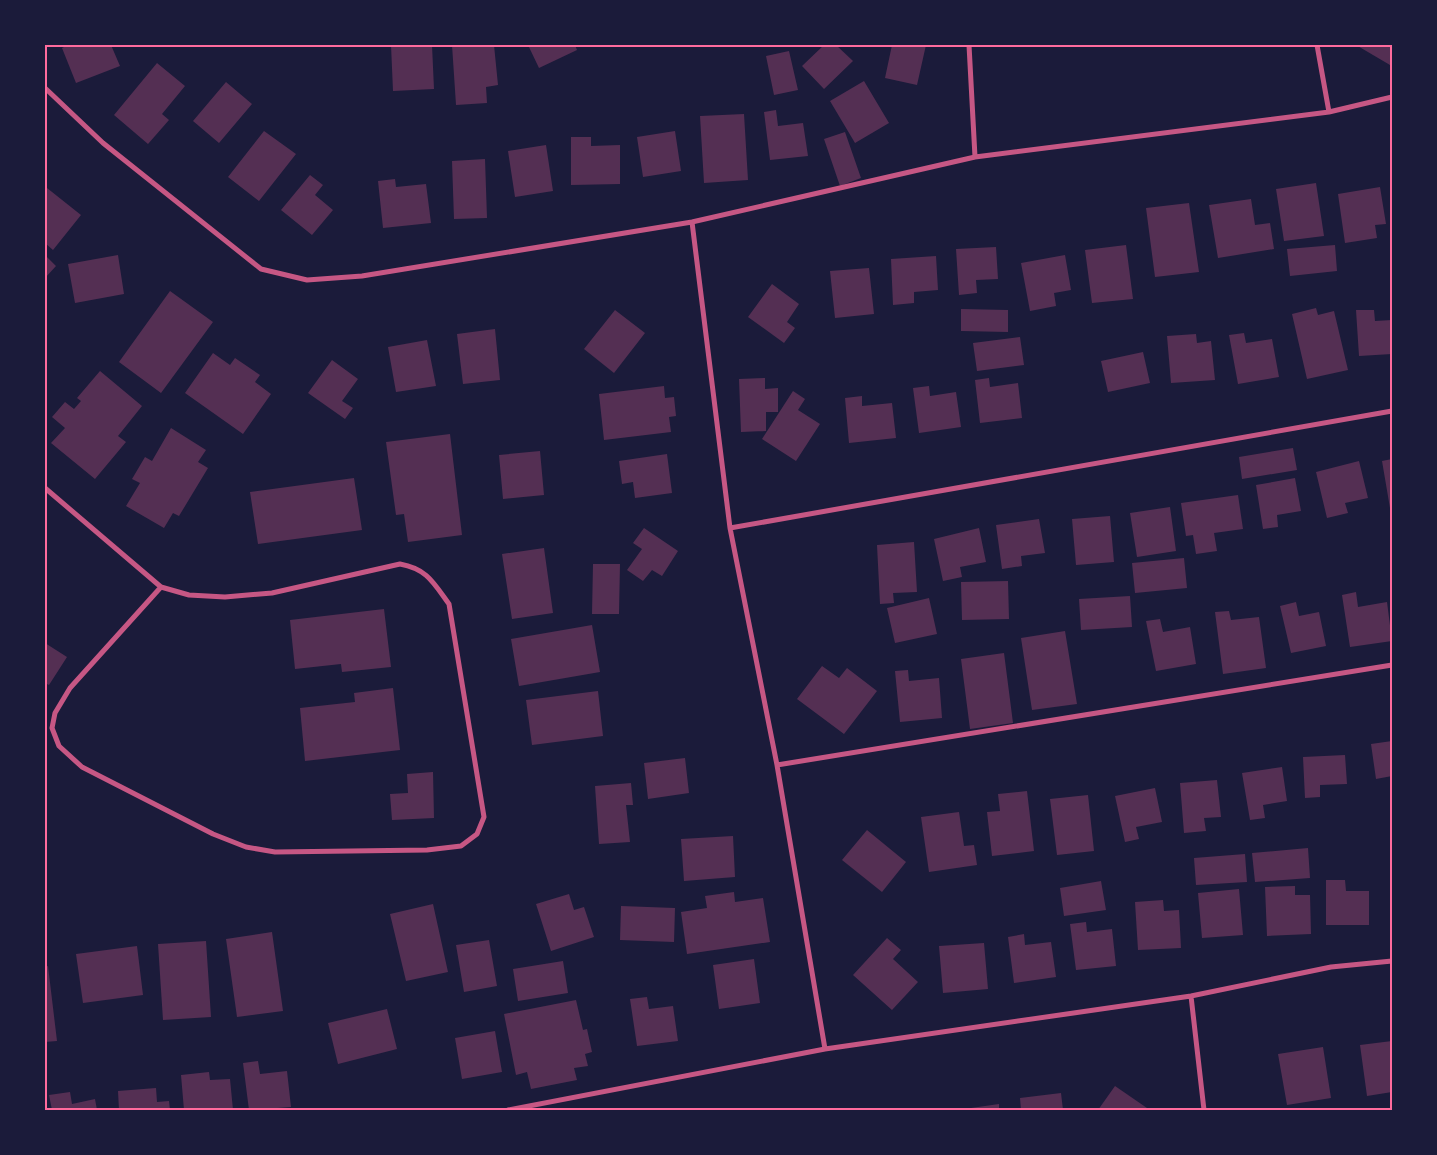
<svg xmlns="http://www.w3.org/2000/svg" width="1437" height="1155" viewBox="0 0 1437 1155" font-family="'Space Grotesk',sans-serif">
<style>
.building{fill:#542f53}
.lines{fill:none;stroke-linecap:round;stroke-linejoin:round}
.minor{stroke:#c65784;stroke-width:5}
.neatline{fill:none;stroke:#ff6b9d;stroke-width:2}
</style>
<rect width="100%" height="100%" fill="#1b1b3a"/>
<path class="building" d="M68 45H111L120 66 76 83 62 48Z
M391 45H432L434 89 393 91Z
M452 45H494L498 85 486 87 487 103 456 105Z
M528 45H575L577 50 539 68Z
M824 45H836L853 61 824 89 802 66Z
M892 45H926L917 85 885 78Z
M1356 45H1392V62L1390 65Z
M789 51 798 90 774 95 766 56Z
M157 63 185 86 162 114 169 120 148 144 114 115Z
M864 81 889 123 855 143 830 101Z
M226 82 252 104 219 143 193 121Z
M776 110 778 126 803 123 808 156 770 160 764 112Z
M744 114 748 180 704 183 700 116Z
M264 131 296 154 259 201 228 177Z
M675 131 681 171 643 177 637 137Z
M845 132 861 178 840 186 824 139Z
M571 137H591V146L620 145V184L571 185Z
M546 145 553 191 515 197 508 151Z
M485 159 487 218 454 219 452 161Z
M310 175 323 185 315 195 333 210 312 235 281 210Z
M395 179 396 187 426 184 431 223 383 228 378 181Z
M1316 183 1324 236 1284 241 1276 189Z
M1380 187 1386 224 1375 225 1377 238 1345 243 1338 194Z
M47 188 81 215 53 250 45 243Z
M1251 199 1255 225 1270 223 1274 249 1218 258 1209 205Z
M1189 203 1199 272 1155 277 1146 208Z
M1126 245 1133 299 1092 303 1085 250Z
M1335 245 1337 271 1290 276 1287 249Z
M996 247 998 279 976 280 977 293 959 295 956 249Z
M45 255 56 266 45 278Z
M118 255 124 294 75 303 68 264Z
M1065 255 1071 290 1054 293 1056 306 1030 311 1021 263Z
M936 256 938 290 914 292V303L893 305 891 259Z
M869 268 874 314 835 318 830 271Z
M772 284 799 304 787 322 795 328 784 343 748 317Z
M170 291 213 322 161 393 119 362Z
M1316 308 1318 315 1334 311 1348 370 1307 379 1292 314Z
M961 309 1008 310V332L961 331Z
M615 310 645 333 614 373 584 349Z
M1356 310H1374L1375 321 1392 320V354L1359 356Z
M495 329 500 380 463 384 457 334Z
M1244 333 1246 343 1272 339 1279 377 1238 384 1229 335Z
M1196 334 1197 343 1211 341 1215 380 1171 383 1167 336Z
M1020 337 1024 365 977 371 973 343Z
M427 340 436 386 396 392 388 347Z
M1143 352 1150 383 1108 392 1101 361Z
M213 353 230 365 235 358 260 375 255 382 271 394 243 434 185 393Z
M332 360 358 379 342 401 353 408 345 419 308 393Z
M100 371 142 406 118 436 126 442 95 479 51 443 65 428 52 417 65 402 74 409 81 401 77 398Z
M765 378V389L778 388V412H766V431L741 432 739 379Z
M989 378 990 387 1018 383 1022 418 980 423 975 380Z
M664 386 665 398 674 397 676 416 669 417 671 432 604 440 599 394Z
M929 386 930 396 956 392 961 427 919 433 913 388Z
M793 391 805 399 798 410 820 424 796 461 762 439Z
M862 396V406L892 403 896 438 849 443 845 398Z
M171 428 206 450 198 462 208 468 179 516 173 513 164 528 126 506 140 483 132 479 145 457 152 461Z
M450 434 462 535 408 542 404 514 396 515 386 442Z
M1293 448 1297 470 1242 479 1239 457Z
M540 451 544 495 503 499 499 455Z
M667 454 672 493 635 498 633 482 622 484 619 461Z
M1392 459V507L1390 508 1382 461Z
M1359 461 1368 498 1345 503 1348 513 1327 518 1316 472Z
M354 478 362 530 258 544 250 492Z
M1295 478 1301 511 1277 515 1278 527 1263 529 1256 485Z
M1238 495 1243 529 1214 533 1217 551 1196 554 1193 535 1186 536 1181 503Z
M1170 507 1176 551 1137 557 1130 513Z
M1110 516 1114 562 1076 565 1072 519Z
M1039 519 1045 553 1021 556 1022 566 1002 569 996 525Z
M644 528 678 551 662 576 652 570 643 581 627 570 642 549 633 543Z
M979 528 986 562 960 567 962 577 943 581 934 539Z
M914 542 917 592 893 593 894 603 880 604 877 545Z
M544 548 553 613 512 619 502 554Z
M1184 558 1187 588 1135 593 1132 563Z
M593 564H620L619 614H592Z
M1008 581 1009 619 962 620 961 582Z
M1356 592 1358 607 1387 602 1392 641 1350 647 1342 595Z
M1130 596 1132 627 1081 630 1079 599Z
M929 598 937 634 895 643 887 608Z
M1296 602 1299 616 1319 612 1326 646 1291 653 1280 606Z
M384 609 391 667 342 672 341 664 295 669 290 620Z
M1229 611 1231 620 1259 617 1266 668 1223 674 1215 612Z
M1160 619 1163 632 1190 627 1196 664 1156 671 1146 621Z
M592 625 600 672 519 686 511 639Z
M1065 631 1077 704 1032 710 1021 638Z
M45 643 67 657 49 685 45 683Z
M1004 653 1013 723 970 729 961 659Z
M822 666 839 678 847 668 877 691 844 734 797 699Z
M908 670 909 681 939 678 942 718 900 722 895 671Z
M393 688 400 750 305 761 300 708 355 702 354 693Z
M598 691 603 736 532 745 526 700Z
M1392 741V776L1376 779 1371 744Z
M1345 755 1347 784 1320 785V797L1305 798 1303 757Z
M685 758 689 793 648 799 644 763Z
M1282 767 1287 801 1263 805 1265 818 1250 820 1242 773Z
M433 772 434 818 392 820 390 794 408 793 407 774Z
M1217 780 1221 817 1204 818 1206 831 1184 833 1180 783Z
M631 783 633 805H626L630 842 599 844 595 786Z
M1155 788 1162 822 1136 827 1139 839 1125 842 1115 796Z
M1027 791 1034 851 992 856 987 812 1000 811 998 794Z
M1088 795 1094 851 1057 855 1050 799Z
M959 812 964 846 974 845 977 865 929 872 921 817Z
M867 830 906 862 882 892 842 860Z
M733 836 735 877 684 881 681 839Z
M1308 848 1310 878 1255 882 1252 853Z
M1245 854 1247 882 1196 885 1194 858Z
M1326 880H1345L1346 891H1369V925H1326Z
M1101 881 1106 910 1064 916 1060 888Z
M1295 886V895H1310L1311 934 1267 936 1265 887Z
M1239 889 1243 935 1202 938 1198 893Z
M734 892 735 902 763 898 770 942 687 954 681 912 707 908 705 896Z
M569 894 574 910 584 907 594 937 551 951 536 904Z
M1163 900 1164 911 1179 910 1181 948 1138 950 1135 902Z
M433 904 448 972 406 981 390 914Z
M621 906 675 908 674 942 620 940Z
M1086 922 1087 932 1112 929 1116 966 1076 970 1070 924Z
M272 932 283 1011 237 1017 226 939Z
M1024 934 1025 945 1051 942 1056 977 1014 983 1008 937Z
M887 938 901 950 893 959 918 982 892 1010 853 975Z
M489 940 497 986 464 992 456 945Z
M206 941 211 1017 163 1020 158 944Z
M984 943 988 989 943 993 939 946Z
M137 946 143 995 83 1003 76 954Z
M754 959 760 1003 719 1009 713 965Z
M563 961 568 993 518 1001 513 969Z
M48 966 57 1041 45 1042V967Z
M647 997 649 1009 673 1006 678 1041 637 1046 630 999Z
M576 1000 583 1030 587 1029 592 1052 585 1054 588 1066 574 1068 577 1080 531 1089 527 1072 516 1075 504 1014Z
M387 1009 397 1049 338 1064 328 1023Z
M495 1031 502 1072 462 1079 455 1038Z
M1392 1041V1092L1367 1096 1360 1045Z
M1323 1047 1331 1098 1287 1105 1278 1054Z
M258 1061 260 1074 287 1071 291 1107 249 1110 243 1063Z
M209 1072 210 1080 230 1079 233 1110H184L181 1075Z
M1115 1086 1147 1108 1145 1110H1098Z
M156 1088 157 1102 169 1101 170 1110H119L118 1091Z
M70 1092 72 1104 95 1099 97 1110H52L49 1095Z
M1061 1093 1063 1110H1021L1020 1098Z
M999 1104V1110H964V1109Z"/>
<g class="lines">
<path class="minor" d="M969 45 975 157
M1317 45 1329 112
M45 88 103 143 261 269 307 280 362 276 692 222 975 157 1329 112 1392 97
M692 222 730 528 777 765 825 1049
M45 488 161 587 189 595 225 597 272 593 400 564C427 569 433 582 449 604L484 817 477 834 461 846 427 850 275 852 246 847 213 834 82 767 59 746 52 728 55 713 70 688 161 587
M730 528 1392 411
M777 765 1392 665
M1191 996 1204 1110
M508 1110 825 1049 1191 996 1331 967 1392 961"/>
</g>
<rect width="1437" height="1155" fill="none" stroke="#1b1b3a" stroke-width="92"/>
<rect x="46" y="46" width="1345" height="1063" class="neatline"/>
</svg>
